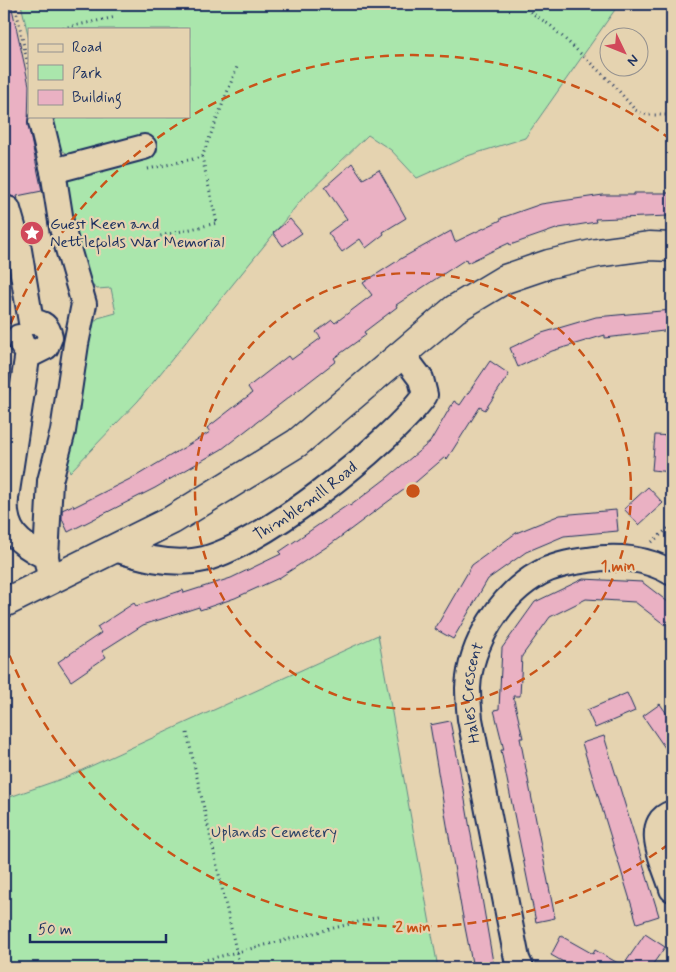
<svg xmlns="http://www.w3.org/2000/svg" width="676" height="972" viewBox="0 0 676 972" font-family="Mynerve,sans-serif">
<style>
.green{fill:#aae6ac;stroke:#628a85}
.building{fill:#eab1c3;stroke:#1b2f5e}
.lines{fill:none;stroke-linecap:round;stroke-linejoin:round}
.minor-casing{stroke:#1b2f5e;stroke-width:28}
.major-casing{stroke:#1b2f5e;stroke-width:31}
.path{stroke:#1b2f5e;stroke-width:3;stroke-dasharray:1 4;stroke-linecap:butt}
.minor{stroke:#e5d3b0;stroke-width:24}
.major{stroke:#e5d3b0;stroke-width:28}
.ring{fill:none;stroke:#c95318;stroke-width:2.5;stroke-dasharray:9 6}
.labels{text-anchor:middle;dominant-baseline:central;stroke-width:4.5;stroke-linejoin:round;paint-order:stroke}
.poi-label{font-size:16px;fill:#1b2f5e;stroke:#e5d3b0;text-anchor:start}
.street-label{font-size:16px;fill:#1b2f5e;stroke:#e5d3b0}
.park-label{font-size:16px;fill:#294166;stroke:#e5d3b0}
.centre{fill:#c95318;stroke:#e5d3b0;stroke-width:2.5}
.ring-label{font-size:15px;text-anchor:middle;font-weight:bold;fill:#c95318;stroke:#e5d3b0;stroke-width:4.5;stroke-linejoin:round;paint-order:stroke}
</style>
<rect width="100%" height="100%" fill="#e5d3b0"/>
<filter id="ink" filterUnits="userSpaceOnUse"><feTurbulence type="fractalNoise" baseFrequency=".02" numOctaves="2"/><feDisplacementMap in="SourceGraphic" scale="10" xChannelSelector="R" yChannelSelector="G"/><feConvolveMatrix kernelMatrix="1 2 1 2 8 2 1 2 1" color-interpolation-filters="sRGB"/></filter>
<g filter="url(#ink)">
<path class="green" d="M21 4H619L525 138 464 157 417 178 391 150 368 135 302 199 138 401 70 472 67 463 89 328 98 318 116 313 111 288 97 289 85 280 65 184 75 174 70 155 56 147 46 116H189V29H29V39Z
M378 635 438 968H4V799L67 777Z"/>
<path class="building" d="M4 4H11L29 85 28 125 42 191 17 196 18 199 11 196H4Z
M352 163 363 179 379 170 406 218 383 232 384 234 366 248 360 239 342 252 328 233 347 219 325 187Z
M634 193H670L669 216 595 219 596 222 559 228 510 245 509 243 467 263 466 259 396 305 397 307 364 332 366 335 334 358 336 361 222 449 155 488 68 532 62 519V510L73 505 74 507 138 475 210 432 207 428 252 393 248 387 288 356 291 360 321 338 316 332 332 320 335 323 372 295 363 283 402 258 451 231 455 242 501 220V218L541 204 603 195H634Z
M290 219 302 233 283 246 273 233Z
M672 310V330L605 338V335L552 351 518 367 510 348 542 333 596 317Z
M490 361 509 374 485 410 480 407 447 459 445 457 410 487 409 486 331 544 279 578 235 598 200 610 199 607 143 625 102 651 106 657 71 681 58 662 101 633 97 627 134 603 136 606 183 590 184 593 231 578 281 554 279 552 349 504 350 506 388 477 430 442 454 401 460 405Z
M655 435 672 436V472L652 470Z
M648 487 663 503 639 525 624 509Z
M616 510 618 531 564 536 526 552 488 579 453 639 435 629 472 565 516 533 560 515Z
M583 579 642 582 672 605V615L665 625 635 602 586 599 550 617 522 656 520 696H513L523 738H520L555 918 536 922 501 750H504L494 710 499 709 502 648 535 602Z
M627 693 635 711 595 728 587 710Z
M660 704 672 721V758L643 716Z
M450 721 459 765 494 968H473L461 907 430 725Z
M604 736 659 916 637 923 582 743Z
M645 934 665 947 650 968H574L551 955 561 936 593 954 595 950 623 966Z"/>
<g class="lines">
<g class="minor-casing">
<g id="minor">
<path d="M41 122 53 171 62 228 84 304 76 344 63 431 50 481 46 557"/>
<path d="M53 171 144 147"/>
<path d="M8 209 18 244 31 322C42 322 48 326 50 337L46 347 34 353 23 347 19 337"/>
<path d="M4 497 6 498C3 531 19 544 46 557L49 572"/>
<path d="M6 498 28 352"/>
<path id="s1" d="M115 549C141 557 165 564 193 561 251 556 392 442 425 395L421 379 403 355"/>
<path d="M672 813C641 823 666 867 672 889"/>
<path id="s2" d="M521 968 517 959 470 719C469 709 468 698 468 688 470 644 501 594 540 573 555 565 571 562 588 560 616 555 647 558 672 573"/>
</g>
</g>
<g class="major-casing">
<path id="major" d="M4 603 172 520 297 443 455 309 505 279 549 264 597 253 649 246 672 247"/>
</g>
<path class="path" d="M15 4 29 70
M526 9 551 26 613 84 635 110 646 115H672
M58 29 116 17
M202 157 237 67
M148 169 202 157 217 223 160 236
M652 542 672 525
M187 733 240 968
M173 968 378 917"/>
<use href="#minor" class="minor"/>
<use href="#major" class="major"/>
</g>
</g>
<g class="ring">
<circle cx="413" cy="491" r="218"/>
<path d="M669 844A436 436 0 0 1 5 644M5 338A436 436 0 0 1 669 138"/>
</g>
<defs>
<g id="sight-disc" transform="scale(1.25)"><circle r="9.5" fill="#d1495b" stroke="#e5d3b0"/><path d="M0-6L1.8-2.2L6-1.7L2.9 1.2L3.7 5.4L0 3.3L-3.7 5.4L-2.9 1.2L-6-1.7L-1.8-2.2Z" fill="#fff"/></g>
</defs>
<g fill-rule="evenodd">
<use href="#sight-disc" x="32" y="233"/>
</g>
<g class="labels">
<g class="poi-label">
<text x="50" y="224">Guest Keen and<tspan x="50" dy="18">Nettlefolds War Memorial</tspan></text>
</g>
<g class="street-label">
<text stroke="none"><textPath href="#s1" startOffset="208">Thimblemill Road</textPath></text>
<text stroke="none"><textPath href="#s2" startOffset="281">Hales Crescent</textPath></text>
</g>
<g class="park-label">
<text x="274" y="832">Uplands Cemetery</text>
</g>
</g>
<circle cx="413" cy="491" r="8" class="centre"/>
<g class="ring-label">
<text x="618" y="571">1 min</text>
<text x="413" y="932">2 min</text>
</g>
<rect width="676" height="972" fill="none" stroke="#e5d3b0" stroke-width="20"/>
<rect x="10" y="10" width="656" height="952" fill="none" stroke="#1b2f5e" stroke-width="2" filter="url(#ink)"/>
<rect x="28" y="28" width="162" height="90" fill="#e5d3b0" stroke="#94918f"/>
<rect x="38" y="44" width="25" height="8" fill="#e5d3b0" stroke="#94918f"/>
<text x="72" y="52" font-size="15" fill="#1b2f5e">Road</text>
<rect x="38" y="65" width="25" height="15" fill="#aae6ac" stroke="#94918f"/>
<text x="72" y="78" font-size="15" fill="#1b2f5e">Park</text>
<rect x="38" y="90" width="25" height="15" fill="#eab1c3" stroke="#94918f"/>
<text x="72" y="102" font-size="15" fill="#1b2f5e">Building</text>
<g transform="translate(624 52) rotate(133)"><circle r="24" fill="#e5d3b0" stroke="#94918f"/>
<path d="M0-4L9 19L0 12L-9 19Z" fill="#d1495b"/>
<text y="-8" font-size="14" font-weight="bold" text-anchor="middle" fill="#1b2f5e">N</text>
</g>
<path d="M30 934v8h136v-8" fill="none" stroke="#1b2f5e" stroke-width="2.5"/>
<text x="38" y="934" font-size="15" fill="#1b2f5e" stroke="#e5d3b0" stroke-width="4" paint-order="stroke">50 m</text>
</svg>
